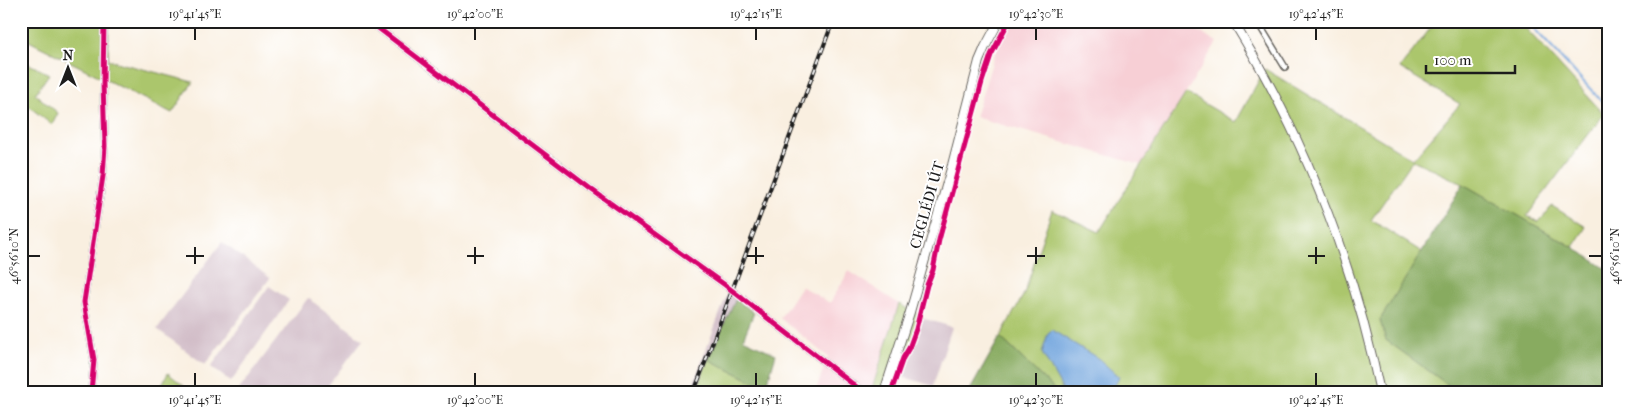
<svg xmlns="http://www.w3.org/2000/svg" width="1629" height="413" viewBox="0 0 1629 413" font-family="'IM FELL French Canon',serif">
<style>
.built{fill:#f7cfd5}
.industrial{fill:#d2bdc8}
.green{fill:#abc66c;stroke:#647144}
.forest{fill:#88ab60;stroke:#52643e}
.water{fill:#71a4dd;stroke:#46607c}
.lines{fill:none;stroke-linecap:round;stroke-linejoin:round}
.stream{stroke:#71a4dd;stroke-width:2}
.street-casing{stroke:#696661;stroke-width:8}
.primary-casing{stroke:#696661;stroke-width:10}
.street{stroke:#fff;stroke-width:5}
.primary{stroke:#fff;stroke-width:8}
.rail-casing{stroke:#1c1c1c;stroke-width:4}
.rail{stroke:#fff;stroke-width:2;stroke-dasharray:5.5;stroke-linecap:butt}
.cycleway-casing{stroke:#fff;stroke-width:8}
.cycleway{stroke:#d6006c;stroke-width:5}
.ticks{fill:none;stroke:#1c1c1c;stroke-width:2}
.labels{text-anchor:middle;dominant-baseline:central;stroke-width:4;stroke-linejoin:round;paint-order:stroke}
.street-label{font-size:15px;fill:#1c1c1c;stroke:#fff}
.neatline{fill:none;stroke:#1c1c1c;stroke-width:2}
.ticks-label{font-size:12px;text-anchor:middle;fill:#1c1c1c}
</style>
<rect width="100%" height="100%" fill="#fff"/>
<filter id="ink" filterUnits="userSpaceOnUse"><feTurbulence type="fractalNoise" baseFrequency=".02" numOctaves="2"/><feDisplacementMap in="SourceGraphic" scale="10" xChannelSelector="R" yChannelSelector="G"/><feConvolveMatrix kernelMatrix="1 2 1 2 8 2 1 2 1" color-interpolation-filters="sRGB"/></filter>
<filter id="wash" filterUnits="userSpaceOnUse"><feTurbulence type="fractalNoise" baseFrequency=".0096" numOctaves="4" result="noise"/><feDisplacementMap in="SourceGraphic" scale="20" xChannelSelector="R" yChannelSelector="G"/><feGaussianBlur stdDeviation="1.12" result="paint"/><feColorMatrix in="noise" values="0 0 0 0 0 0 0 0 0 0 0 0 0 0 0 0 0 1.4 0 .05"/><feComposite in="paint" operator="in"/></filter>
<g filter="url(#wash)">
<rect width="100%" height="100%" fill="#f9efe0"/>
<path class="built" d="M1012 21H1181L1217 42 1141 165 975 117 997 47Z
M849 271 899 304 871 392H815L828 357 780 318 801 286 830 303Z"/>
<path class="industrial" d="M222 242 270 278 205 365 157 329Z
M269 286 289 300 231 382 211 367Z
M728 292 736 299 708 359 696 392H690Z
M308 298 363 340 323 392H239L238 391Z
M922 318 952 327 933 386 904 377Z"/>
<path class="green" d="M21 21H109L108 60 193 82 172 113 21 37Z
M1436 21H1519L1604 114 1527 216 1539 222 1552 206 1586 227 1573 247 1463 184 1413 160 1371 220 1422 252 1380 320 1386 340 1458 392H1057L1000 337 1024 294 1052 210 1099 232 1186 93 1236 122 1265 69 1413 159 1460 104 1400 68Z
M21 60 49 74 35 94 58 113 52 125 21 100Z
M899 304 921 316 911 351 896 392H871Z
M708 359 766 388 765 392H696Z
M168 373 191 392H158Z"/>
<path class="forest" d="M1463 184 1573 247 1608 270V392H1458L1386 340 1380 320Z
M736 299 754 313 743 339 776 354 766 388 708 359Z
M1000 337 1057 392H969Z"/>
<path class="water" d="M1052 330 1099 359 1119 377C1113 398 1082 392 1064 392L1042 353 1048 333Z"/>
<g class="lines">
<path class="stream" d="M1527 21 1608 108"/>
</g>
</g>
<g filter="url(#ink)">
<g class="lines">
<g class="street-casing">
<path id="street" d="M369 21 592 190 725 285 863 392
M1257 21 1285 67
M91 392 94 360 84 302 103 176 105 146 103 84 104 21"/>
</g>
<g class="primary-casing">
<path id="primary" d="M1233 21C1303 135 1353 261 1380 392
M884 392 910 312 952 165 979 61 985 47 999 21"/>
</g>
<use href="#street" class="street"/>
<use href="#primary" class="primary"/>
<g class="rail-casing">
<path id="rail" d="M694 392 833 21"/>
</g>
<use href="#rail" class="rail"/>
<g class="cycleway-casing">
<path id="cycleway" d="M369 21 592 190 725 285 863 392
M91 392 94 360 84 302 103 176 105 146 103 84 104 21
M891 392 903 358 909 348 916 329 927 285 933 270 939 240 982 82 991 55 1009 21"/>
</g>
<use href="#cycleway" class="cycleway"/>
</g>
</g>
<path class="ticks" d="M195 28V40M475 28V40M756 28V40M1036 28V40M1316 28V40M195 247V264M475 247V264M756 247V264M1036 247V264M1316 247V264M28 256H40M186 256H204M467 256H484M747 256H764M1027 256H1045M1308 256H1325M1589 256H1602M195 373V386M475 373V386M756 373V386M1036 373V386M1316 373V386"/>
<g class="labels">
<g class="street-label">
<text transform="translate(927 205) rotate(-74)">CEGLÉDI ÚT</text>
</g>
</g>
<rect width="1629" height="413" fill="none" stroke="#fff" stroke-width="55"/>
<g transform="translate(68 68)" stroke="#ffffff" stroke-width="4" paint-order="stroke">
<path d="M0-4L9 19L0 12L-9 19Z" fill="#1c1c1c"/>
<text y="-8" font-size="14" font-weight="bold" text-anchor="middle" fill="#1c1c1c">N</text>
</g>
<path d="M1426 65v8h89v-8" fill="none" stroke="#1c1c1c" stroke-width="2.5"/>
<text x="1434" y="65" font-size="15" fill="#1c1c1c" stroke="#ffffff" stroke-width="4" paint-order="stroke">100 m</text>
<rect x="28" y="28" width="1574" height="358" class="neatline"/>
<g class="ticks-label">
<text x="195" y="18">19°41'45"E</text>
<text x="475" y="18">19°42'00"E</text>
<text x="756" y="18">19°42'15"E</text>
<text x="1036" y="18">19°42'30"E</text>
<text x="1316" y="18">19°42'45"E</text>
<text transform="translate(14 256) rotate(-90)" y="4">46°56'10"N</text>
<text transform="translate(1615 256) rotate(-90)" y="4">46°56'10"N</text>
<text x="195" y="404">19°41'45"E</text>
<text x="475" y="404">19°42'00"E</text>
<text x="756" y="404">19°42'15"E</text>
<text x="1036" y="404">19°42'30"E</text>
<text x="1316" y="404">19°42'45"E</text>
</g>
</svg>
